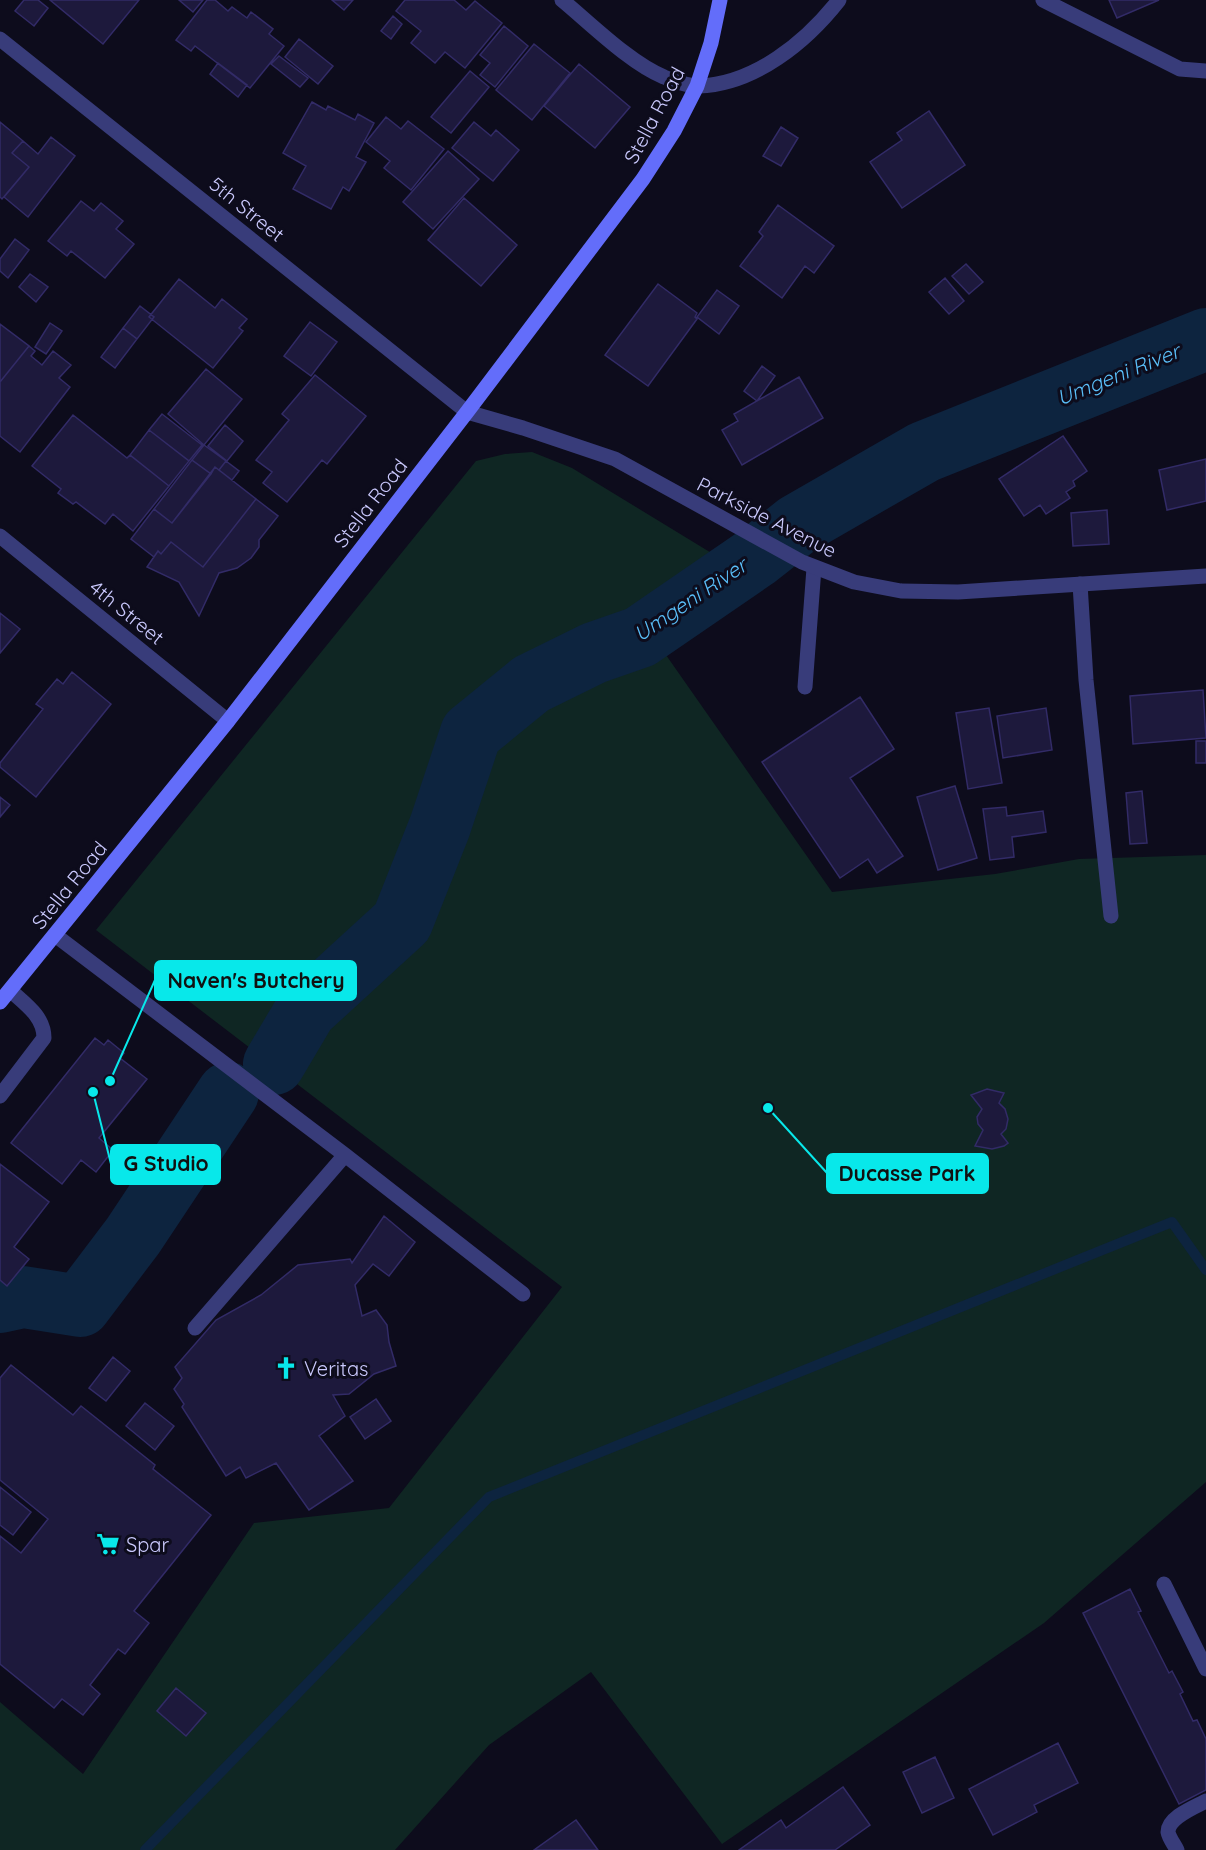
<svg xmlns="http://www.w3.org/2000/svg" width="1206" height="1850" viewBox="0 0 1206 1850" font-family="Quicksand,sans-serif">
<style>
.green{fill:#0f2623}
.lines{fill:none;stroke-linecap:round;stroke-linejoin:round}
.stream{stroke:#0d243f;stroke-width:10}
.river{stroke:#0d243f;stroke-width:62}
.building{fill:#1d193c;stroke:#322b67;stroke-width:1.5}
.lane{stroke:#383c7a;stroke-width:15}
.street{stroke:#383c7a;stroke-width:15}
.secondary{stroke:#636dfa;stroke-width:15}
.labels{text-anchor:middle;dominant-baseline:central;stroke-width:6;stroke-linejoin:round;paint-order:stroke}
.street-label{font-size:20px;fill:#cac9fd;stroke:#0d0c1c}
.poi-label{font-size:20px;fill:#cac9fd;stroke:#0d0c1c;text-anchor:start}
.water-label{font-size:21px;font-style:italic;fill:#5abff9;stroke:#0d0c1c}
.leader{fill:none;stroke:#08e8ea;stroke-width:2}
.callout-dot{fill:#08e8ea;stroke:#0d0c1c;stroke-width:2}
.callout{fill:#08e8ea;stroke:#08e8ea;stroke-width:2}
.callout-label{font-size:21px;text-anchor:middle;font-weight:bold;fill:#111}
</style>
<rect width="100%" height="100%" fill="#0d0c1c"/>
<path class="green" d="M532 452 572 468 736 568 750 598 666 655 832 892 995 874 1079 859 1206 855V1482L1044 1623 722 1844 591 1672 489 1745 395 1850H0V1702L83 1774 254 1523 389 1508 562 1287 96 930 476 461 505 454Z"/>
<g class="lines">
<path class="stream" d="M145 1850 489 1497 1172 1222 1206 1270"/>
<path class="river" d="M274 1064 306 1010 402 922 440 826 471 733 531 684 594 653 640 637 755 558 797 525 924 452 1206 339
M0 1302 23 1297 80 1306 133 1236 228 1093"/>
</g>
<path class="building" d="M24 0H38L48 8 34 26 15 11Z
M50 0H139L103 44Z
M179 0H203L193 12Z
M207 0H215L228 11 232 7 247 18 251 12 273 29 269 34 284 46 250 88 195 46 191 51 176 40Z
M332 0H353L344 10Z
M405 0H454L466 10 475 1 502 23 465 68 445 52 435 63 411 43 421 31 396 11Z
M1109 0H1159L1117 18Z
M393 16 402 24 391 39 381 31Z
M504 26 528 46 495 87 480 75 490 63 480 55Z
M299 39 333 66 318 84 285 57Z
M534 44 570 73 532 120 496 90Z
M279 56 308 78 300 87 271 64Z
M218 63 247 85 238 97 210 74Z
M579 64 630 107 595 148 544 106Z
M470 71 489 87 451 133 431 117Z
M312 102 326 110 328 106 355 120 358 114 374 123 356 157 366 162 349 191 343 187 331 209 293 189 306 166 283 153Z
M929 111 965 165 902 208 870 162 902 140 897 133Z
M386 117 401 129 408 121 444 149 411 190 384 168 390 161 366 142Z
M0 122 23 141 12 153 29 167 2 199 0 197Z
M474 122 491 136 496 130 519 150 493 181 452 148Z
M781 127 798 138 781 166 763 156Z
M51 137 75 156 28 217 4 197 29 167 12 153 23 141 38 154Z
M448 151 479 179 433 229 403 202Z
M464 198 517 245 481 286 428 240Z
M81 201 94 211 101 203 123 221 116 229 134 244 105 278 71 251 67 256 48 241Z
M778 205 834 246 814 273 805 266 782 298 740 266 763 236 759 232Z
M15 239 29 250 8 278 0 271V259Z
M966 264 983 282 969 294 952 276Z
M30 274 48 287 36 302 19 287Z
M945 278 964 301 949 314 929 292Z
M179 279 215 308 222 299 247 319 239 328 243 331 213 368 149 317Z
M658 284 697 313 695 317 697 319 648 386 605 355Z
M717 290 739 306 719 334 697 317Z
M140 306 154 317 137 339 123 328Z
M310 322 337 342 311 376 284 356Z
M50 323 62 331 46 354 35 347Z
M0 324 29 346 0 382Z
M123 328 137 339 115 368 101 357Z
M29 346 35 351 31 356 42 365 53 351 71 365 59 378 70 387 20 452 0 436V382Z
M762 366 775 376 757 401 744 391Z
M206 369 242 399 204 445 168 414Z
M315 375 366 416 327 464 322 460 287 502 263 483 272 472 256 460 289 420 282 414Z
M799 377 823 418 742 465 722 430 738 421 734 414Z
M162 414 202 445 189 461 149 430Z
M73 415 127 458 130 455 169 486 133 531 113 514 105 524 76 502 73 504 58 493 61 489 32 466Z
M225 425 243 441 227 461 208 446Z
M149 430 189 461 169 486 130 455Z
M1063 436 1087 471 1073 481 1075 486 1066 492 1070 498 1046 514 1040 505 1024 516 999 479Z
M204 445 226 461 219 470 215 467 211 474 192 460Z
M1206 459V501L1167 510 1159 470Z
M192 460 211 474 172 523 154 509Z
M226 461 239 471 232 480 219 470Z
M215 467 256 499 203 567 171 542 161 554 158 551 154 557 131 539 154 509 172 523Z
M256 499 278 516 259 540V547L251 558 237 568 219 573 199 616 179 582 147 567 158 551 161 554 171 542 203 567Z
M1107 510 1109 544 1073 546 1071 513Z
M0 613 20 629 0 653Z
M72 672 111 704 36 797 0 767V763L43 709 36 704 57 679 63 684Z
M1203 690 1206 738 1133 744 1130 696Z
M860 697 894 749 850 778 903 856 877 873 868 859 840 878 762 762Z
M989 708 1002 783 968 789 956 713Z
M1046 708 1052 750 1003 758 997 716Z
M1196 741H1206V763H1196Z
M955 786 977 858 938 870 917 797Z
M1142 791 1147 843 1130 844 1126 793Z
M0 797 10 805 0 817Z
M1006 807 1007 816 1043 811 1046 832 1012 837 1014 857 990 860 983 809Z
M95 1038 104 1045 108 1040 124 1053 120 1058 147 1079 99 1138 113 1150 96 1172 81 1160 62 1184 11 1143Z
M987 1089 1004 1093 999 1103 1005 1109 1008 1119 1006 1129 1001 1134 1008 1143 1004 1146 992 1149 975 1146 983 1130 978 1124 977 1117 982 1109 971 1095Z
M0 1164 49 1202 14 1247 29 1259 7 1286 0 1280Z
M384 1216 415 1242 389 1276 373 1264 355 1285 362 1316 376 1310 387 1325 389 1342 396 1366 374 1374 349 1394 333 1395 345 1416 319 1436 353 1481 309 1510 276 1463 246 1478 240 1467 226 1476 182 1407 184 1404 174 1389 182 1378 175 1367 216 1320 261 1295 298 1265 350 1259 352 1263Z
M113 1357 130 1371 106 1401 89 1388Z
M11 1365 73 1415 81 1406 155 1465 153 1469 211 1515 134 1611 149 1623 125 1654 118 1649 90 1685 100 1694 83 1715 62 1699 54 1708 0 1664V1536L21 1553 48 1519 0 1480V1378Z
M376 1399 391 1421 365 1439 350 1417Z
M145 1403 174 1426 155 1450 126 1426Z
M0 1487 31 1512 13 1535 0 1525Z
M1130 1589 1141 1611 1138 1612 1169 1673 1172 1671 1183 1692 1180 1694 1193 1721 1197 1720 1206 1739V1790L1179 1804 1083 1613Z
M176 1688 206 1713 186 1736 157 1711Z
M1058 1743 1078 1783 1034 1805 1037 1812 993 1835 969 1789Z
M935 1757 954 1798 922 1813 903 1772Z
M843 1787 870 1825 835 1850H739L781 1820 786 1828Z
M576 1820 598 1850H534Z"/>
<g class="lines">
<path class="lane" d="M1043 0 1180 69 1206 71
M1080 584 1086 680 1111 916
M805 687 814 568
M55 935 345 1155 523 1294
M0 1096 44 1038C44 1016 25 1004 10 990
M195 1328 345 1155"/>
<path class="street" d="M562 0C591 24 630 63 664 77 673 81 689 86 699 86 755 84 806 42 839 0
M0 39 467 412 523 428 615 459 802 562 854 582 901 591 958 592 1206 576
M0 536 228 721
M1164 1584 1206 1669
M1177 1850C1174 1844 1169 1838 1168 1832 1168 1817 1195 1807 1206 1801"/>
<path class="secondary" d="M0 1002 228 721 467 412 643 179 674 131 697 86 711 43 720 0"/>
</g>
<defs>
<g id="church-bare" transform="scale(1.8)"><path d="M-1.2-6h2.4v3.5h3.3v2.4h-3.3V6h-2.4V-.1h-3.3v-2.4h3.3Z" fill="#08e8ea" stroke="#0d0c1c" stroke-width="2.5" paint-order="stroke"/></g>
<g id="supermarket-bare" transform="scale(1.8)"><path d="M-6-5.5h2.5l.6 2H6L4.5 2H-2.5L-4.4-4H-6ZM-1.5 3.2a1.3 1.3 0 1 0 .1 0ZM3 3.2a1.3 1.3 0 1 0 .1 0Z" fill="#08e8ea" stroke="#0d0c1c" stroke-width="2.5" paint-order="stroke"/></g>
</defs>
<g fill-rule="evenodd">
<use href="#church-bare" x="286" y="1368"/>
<use href="#supermarket-bare" x="108" y="1544"/>
</g>
<g class="labels">
<g class="street-label">
<text transform="translate(654 115) rotate(-62)">Stella Road</text>
<text transform="translate(247 209) rotate(39)">5th Street</text>
<text transform="translate(370 503) rotate(-52)">Stella Road</text>
<text transform="translate(767 517) rotate(27)">Parkside Avenue</text>
<text transform="translate(127 612) rotate(39)">4th Street</text>
<text transform="translate(69 885) rotate(-51)">Stella Road</text>
</g>
<g class="poi-label">
<text x="304" y="1368">Veritas</text>
<text x="126" y="1544">Spar</text>
</g>
<g class="water-label">
<text transform="translate(1118 374) rotate(-22)">Umgeni River</text>
<text transform="translate(690 599) rotate(-34)">Umgeni River</text>
</g>
</g>
<path class="leader" d="M110 1081L155 980M93 1092L111 1164M768 1108L827 1173"/>
<g class="callout-dot">
<circle cx="110" cy="1081" r="6"/>
<circle cx="93" cy="1092" r="6"/>
<circle cx="768" cy="1108" r="6"/>
</g>
<g class="callout">
<rect x="155" y="961" width="201" height="39" rx="6"/>
<rect x="111" y="1145" width="109" height="39" rx="6"/>
<rect x="827" y="1154" width="161" height="39" rx="6"/>
</g>
<g class="callout-label">
<text x="256" y="988">Naven's Butchery</text>
<text x="166" y="1171">G Studio</text>
<text x="907" y="1181">Ducasse Park</text>
</g>
</svg>
